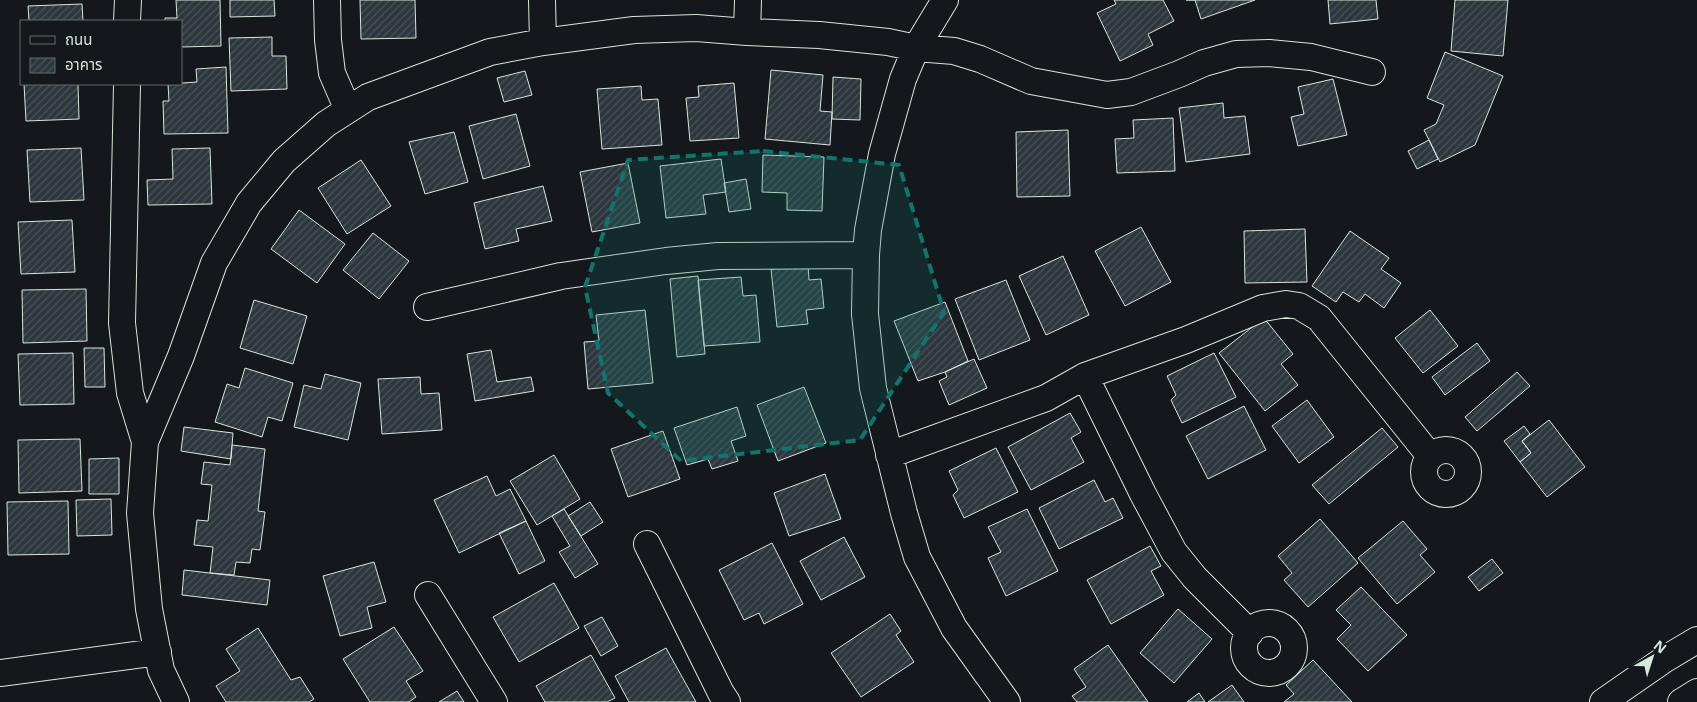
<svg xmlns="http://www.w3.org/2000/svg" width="1697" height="702" viewBox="0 0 1697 702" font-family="Georgia,'Noto Sans Thai',serif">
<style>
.building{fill:url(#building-hatch);stroke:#d8e6dc}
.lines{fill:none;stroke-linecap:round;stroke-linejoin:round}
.street-casing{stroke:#d8e6dc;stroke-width:28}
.street{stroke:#14181c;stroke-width:26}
.marked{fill:#0f766e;fill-opacity:0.2;stroke:#0f766e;stroke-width:4;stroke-dasharray:10 6;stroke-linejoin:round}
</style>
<defs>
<pattern id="building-hatch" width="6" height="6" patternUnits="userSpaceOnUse" patternTransform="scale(1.25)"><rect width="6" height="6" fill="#2c363c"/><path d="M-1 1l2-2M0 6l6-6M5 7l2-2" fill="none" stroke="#4a5358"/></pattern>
</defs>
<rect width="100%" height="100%" fill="#14181c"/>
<path class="building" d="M176 0H220L221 46 181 47V21H165V18H177Z
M230 0H274L275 16 230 17Z
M360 0H415L416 38 361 39Z
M1114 0H1163L1174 21 1148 34 1153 45 1120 61 1097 13 1116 4Z
M1186 0H1255L1201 19 1195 0Z
M1328 0H1376L1378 19 1330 24Z
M1455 0H1508L1503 56 1451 51Z
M82 4 83 21H29L28 6Z
M272 37V56H286L287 89 231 91 229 38Z
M1445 52 1503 76 1475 145 1440 162 1424 130 1436 124 1444 105 1427 98Z
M226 67 228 133 164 134 163 101H169L168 84 197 82 196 69Z
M771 70 823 75 820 111 832 112 830 145 765 139Z
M525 71 532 95 504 102 497 78Z
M833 77 861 79 860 120 832 119Z
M1333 79 1347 135 1298 146 1291 117 1304 114 1298 87Z
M734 83 739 138 690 141 686 98 699 97 698 86Z
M24 84H78L79 119 26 121Z
M641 86 642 100 658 99 662 145 602 149 597 89Z
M1223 103 1224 118 1245 116 1250 154 1186 162 1179 108Z
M516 114 530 166 483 179 469 126Z
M1173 118 1175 171 1117 173 1115 139 1134 138 1133 120Z
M1068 130 1070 196 1017 197 1016 132Z
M454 132 468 182 425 194 409 142Z
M1429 140 1438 159 1417 169 1408 151Z
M81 148 84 200 30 202 27 150Z
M210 148 212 204 148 205 147 180 173 179 172 149Z
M763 155 824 157 822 211 787 210V193L762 192Z
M721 159 726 192 703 195 706 214 666 218 660 166Z
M361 160 391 206 347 234 318 188Z
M628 163 640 223 592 232 580 172Z
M746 179 751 209 729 212 724 183Z
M543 186 552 221 516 229 519 241 485 249 474 203Z
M299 210 345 244 317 283 271 249Z
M72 220 75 272 21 274 18 222Z
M1141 227 1171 282 1125 306 1095 251Z
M1305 229 1307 282 1245 283 1244 231Z
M1350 231 1389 258 1381 269 1401 283 1384 308 1365 294 1359 302 1343 292 1336 302 1312 286Z
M373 233 409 261 379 299 343 270Z
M1063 256 1089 315 1046 335 1019 276Z
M808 265 809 280 821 279 824 308 806 310 808 324 777 327 771 269Z
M698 276 705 354 677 357 670 279Z
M741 277 743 296 756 295 760 342 704 346 698 280Z
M1006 280 1030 340 979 360 955 299Z
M86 289 87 341 23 343 22 290Z
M254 300 307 316 293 364 240 348Z
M945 302 968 361 945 372 918 381 894 321Z
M645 310 653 383 588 389 584 342 599 341 596 315Z
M1430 310 1458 346 1423 373 1395 338Z
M1264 318 1293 354 1281 364 1298 385 1265 411 1219 353Z
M1477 343 1490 361 1445 395 1432 377Z
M84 348H104L105 387H85Z
M491 350 497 382 531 377 534 391 475 401 467 354Z
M73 353 74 404 20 405 18 354Z
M1214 353 1236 397 1182 423 1171 400 1176 395 1167 376Z
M974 359 987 388 949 405 939 381 947 377 945 372Z
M245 368 293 383 282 421 268 417 262 437 215 422 227 384 239 388Z
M1517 372 1530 386 1477 431 1465 417Z
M325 374 361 383 348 440 294 427 304 385 321 389Z
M420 377 421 394 439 393 442 430 382 434 378 379Z
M804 387 826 443 778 461 757 405Z
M1307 400 1334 437 1299 463 1272 426Z
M1244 406 1266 450 1208 479 1186 436Z
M737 407 746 436 731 441 738 461 712 469 708 459 687 465 674 428Z
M1070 413 1081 432 1071 438 1084 462 1031 490 1008 447Z
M1549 420 1585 467 1547 497 1520 462 1531 453 1522 441Z
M1524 426 1530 434 1522 441 1531 453 1520 462 1504 441Z
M184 427 233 433 231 459 181 451Z
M1382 428 1398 447 1329 504 1312 485Z
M663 431 680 479 628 497 611 449Z
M80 439 82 491 19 493 18 440Z
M232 445 265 449 258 511 265 512 260 550 252 549 250 563 236 562 234 575 210 573 213 547 194 545 197 520 208 521 212 485 201 484 204 462 230 465Z
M996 448 1018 492 964 518 953 495 958 490 949 471Z
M554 455 580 499 537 525 510 481Z
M119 458V494H89V459Z
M825 474 841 519 789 536 774 493Z
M487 476 496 496 510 489 526 521 459 553 434 500Z
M1094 480 1105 502 1113 498 1123 518 1059 549 1039 508Z
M111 499 112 535 77 536 76 500Z
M68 501 69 554 8 555 7 502Z
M590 502 603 522 581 536 568 516Z
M564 509 598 564 575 578 559 552 570 546 552 516Z
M1027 509 1058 571 1006 596 988 558 1001 552 988 527Z
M1320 519 1358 563 1308 607 1284 580 1292 573 1278 556Z
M526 521 545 561 519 574 499 533Z
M1403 521 1427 549 1420 555 1435 572 1397 604 1358 558Z
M844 537 865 577 821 600 800 561Z
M772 543 803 604 764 624 759 613 744 620 719 570Z
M1150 546 1161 566 1151 571 1164 595 1111 624 1087 580Z
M1492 559 1503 573 1479 591 1468 577Z
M374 562 386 602 367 607 372 628 340 636 323 576Z
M184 570 270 580 267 605 182 595Z
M554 583 579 628 519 662 493 617Z
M1361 587 1407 635 1368 671 1337 639 1351 625 1336 610Z
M1178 609 1212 639 1174 683 1140 653Z
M890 614 901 631 896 635 914 662 861 697 831 653Z
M602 617 618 646 601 656 584 626Z
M394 627 423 671 406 681 416 697 409 702H370L343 659Z
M258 628 291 680 300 677 314 699 309 702H226L216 686 240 671 226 649Z
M1108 645 1148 702H1077L1072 696 1086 687 1074 669Z
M666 648 696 702H629L615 676Z
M591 655 615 698 607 702H545L536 686Z
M1313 660 1352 702H1284L1294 694 1286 685Z
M1232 685 1244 702H1208Z
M457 691 464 702H439Z
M1199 693 1205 702H1187Z"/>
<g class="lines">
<g class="street-casing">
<path id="street" d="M327 0 328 40 332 73 348 110
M542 0 543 42
M945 0 916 48 903 79 882 154 868 230 866 255 865 314 873 388 904 513 917 557 954 628 1007 702
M127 21 128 0
M747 32 748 0
M127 84 122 323 130 393 145 442
M427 307 561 276 666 261 718 256 866 255
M1085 376 1143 494 1174 552 1195 578 1250 633
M1424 472a22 22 0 1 1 44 0a22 22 0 1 1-44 0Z
M889 455 1046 398 1085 376 1186 340 1263 308 1286 304 1299 306 1319 318 1430 456
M647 544 721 693 727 702
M428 595 494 702
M1244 648a25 25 0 1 1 50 0a25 25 0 1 1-50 0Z
M0 673 158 652
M176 702 161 670 149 609 140 513 145 442 181 356 214 263 249 203 284 161 326 124 368 97 490 52 543 42 634 30 696 28 747 32 819 35 888 42 916 48 954 51 980 59 1031 81 1107 95 1131 92 1179 74 1204 63 1236 54 1269 53 1311 57 1372 72
M1603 702 1665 659 1697 640
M1681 702 1697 692"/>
</g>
<use href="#street" class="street"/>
</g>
<path class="marked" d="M763 151 899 165 944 312 860 440 681 461 608 393 585 287 628 160Z"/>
<rect x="20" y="20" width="162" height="65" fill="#14181c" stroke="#626a69"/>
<rect x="30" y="36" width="25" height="8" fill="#14181c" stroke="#626a69"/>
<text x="65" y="45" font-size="15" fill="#d8e6dc">ถนน</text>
<rect x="30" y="58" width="25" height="15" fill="url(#building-hatch)" stroke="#626a69"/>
<text x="65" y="70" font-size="15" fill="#d8e6dc">อาคาร</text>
<g transform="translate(1652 657) rotate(39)" stroke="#14181c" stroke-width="4" paint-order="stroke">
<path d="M0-4L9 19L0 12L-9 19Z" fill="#d8e6dc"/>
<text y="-8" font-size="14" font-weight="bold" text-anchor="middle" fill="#d8e6dc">N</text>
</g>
</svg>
